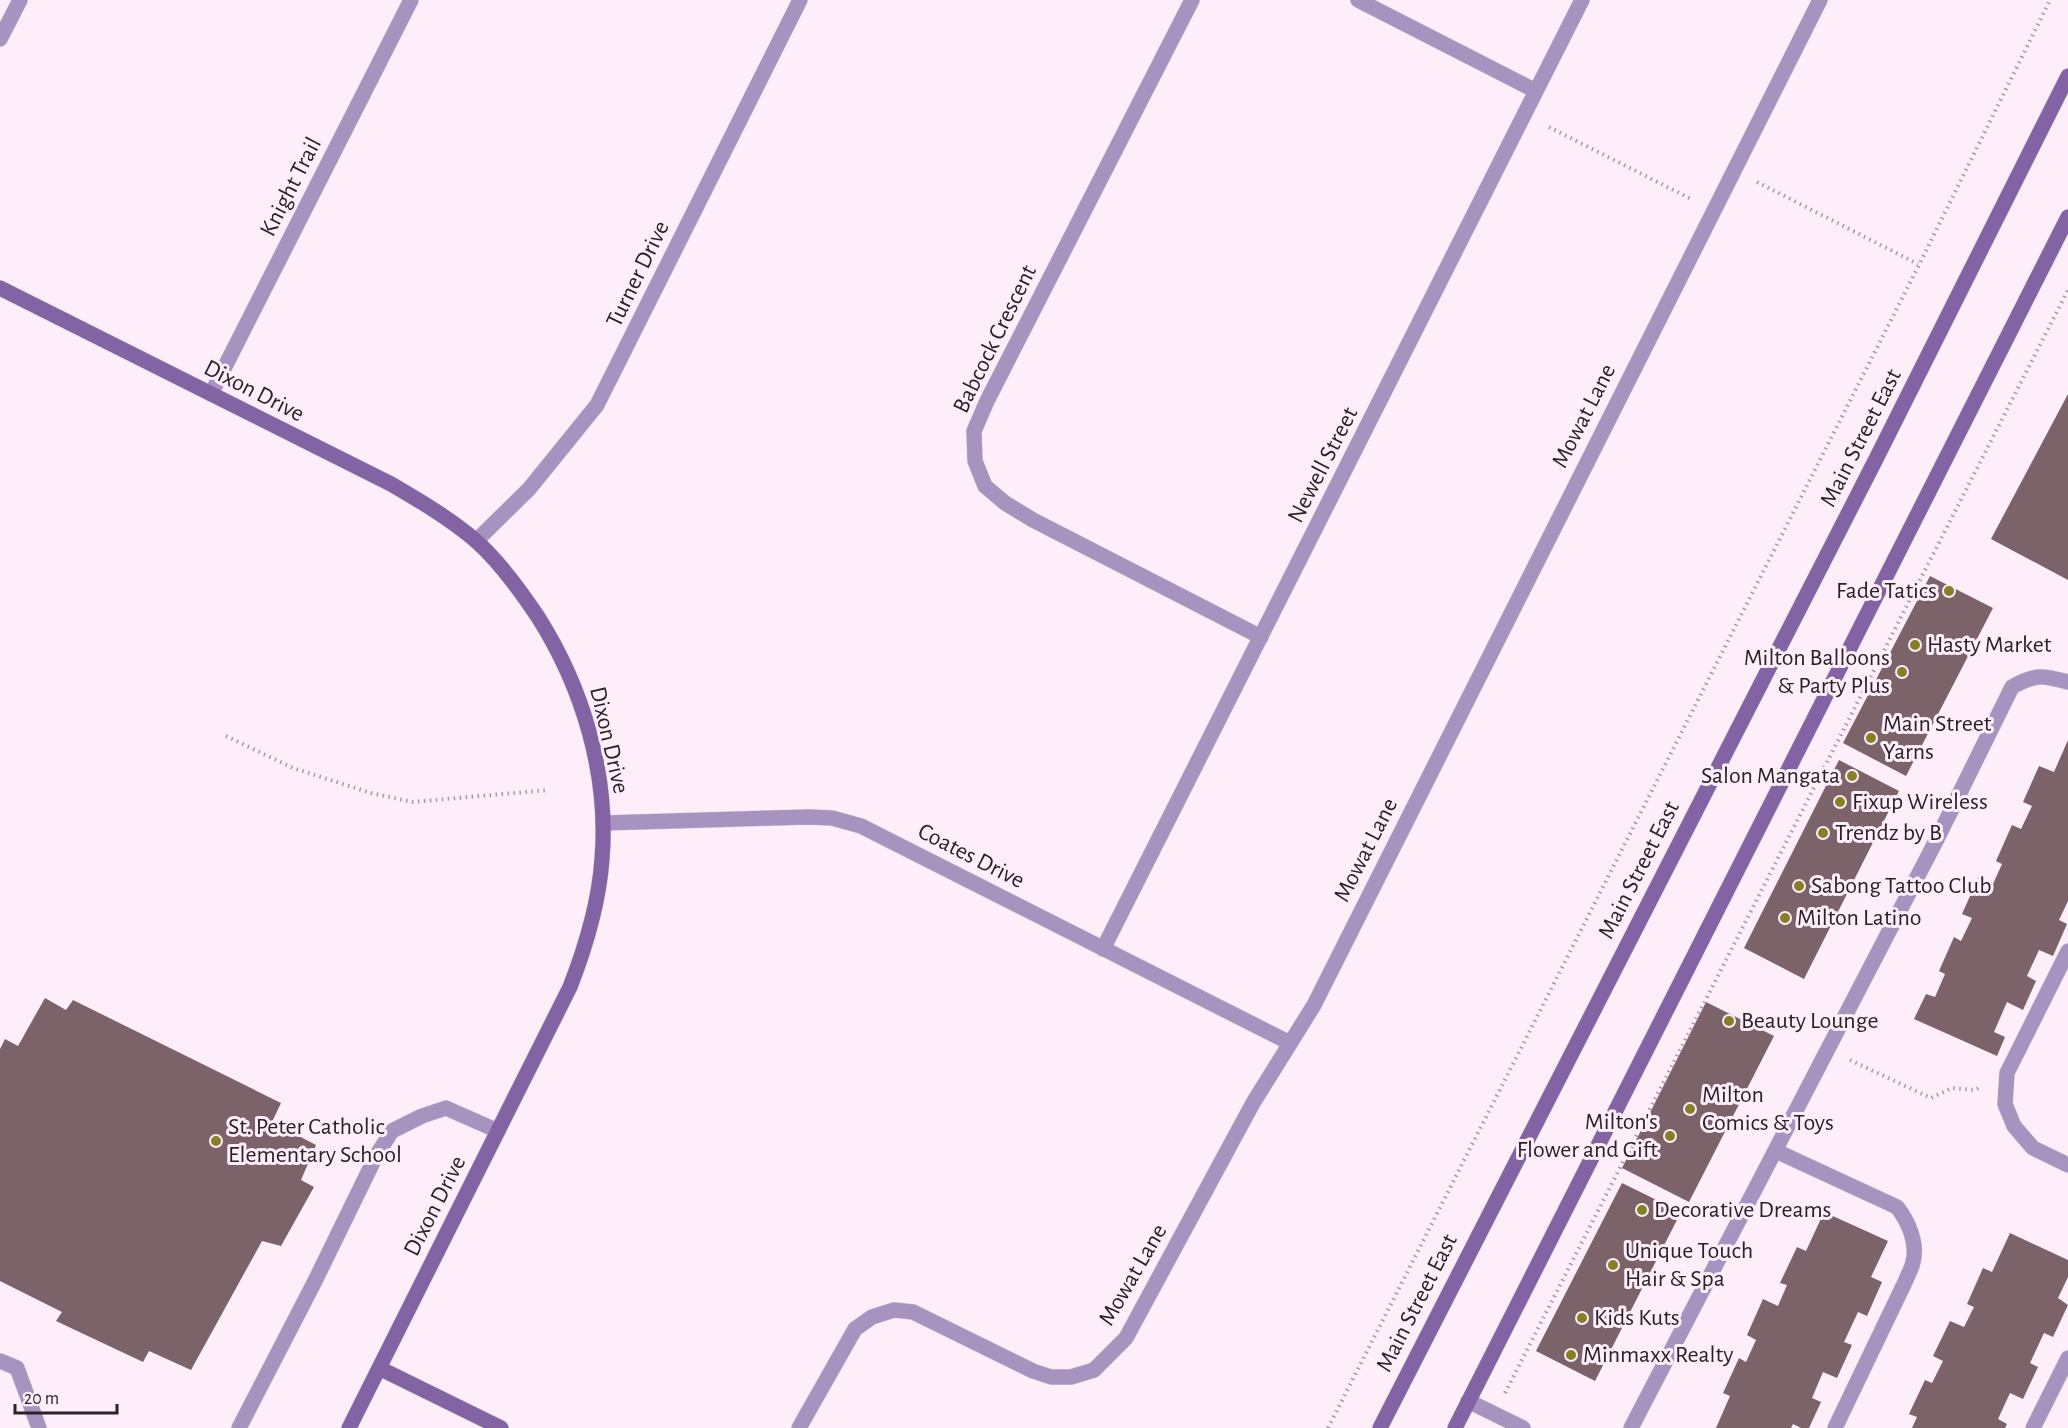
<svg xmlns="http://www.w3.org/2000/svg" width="2068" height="1428" viewBox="0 0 2068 1428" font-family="'Alegreya Sans',sans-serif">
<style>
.building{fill:#7c6269}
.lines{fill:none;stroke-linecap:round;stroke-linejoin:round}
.lane-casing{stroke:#d7c9d4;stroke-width:16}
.street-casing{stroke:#d7c9d4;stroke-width:16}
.secondary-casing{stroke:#d7c9d4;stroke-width:16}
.path{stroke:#a599a3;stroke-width:4;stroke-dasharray:1.5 4.5;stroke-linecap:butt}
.lane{stroke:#a793bf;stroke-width:15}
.street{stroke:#a793bf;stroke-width:15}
.secondary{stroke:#8363a3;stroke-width:15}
.poi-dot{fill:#877f26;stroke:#fdeefa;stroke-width:2}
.labels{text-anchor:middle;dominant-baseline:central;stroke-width:6;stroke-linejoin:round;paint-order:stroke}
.street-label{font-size:24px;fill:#2b2229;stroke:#fdeefa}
.poi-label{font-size:24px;fill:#2b2229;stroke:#fdeefa;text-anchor:start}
</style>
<rect width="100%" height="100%" fill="#fdeefa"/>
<path class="building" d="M2068 394V580L1991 539Z
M1930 576 1993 608 1906 776 1843 743Z
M2068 740V901L2059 920 2067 924 2053 956 2039 950 2027 976 2036 981 2023 1010 2007 1002 1994 1032 2005 1037 1997 1056 1914 1019 1926 994 1935 997 1945 974 1939 971 1954 937 1961 941 1972 918 1962 914 1978 878 1993 884 2002 864 1996 861 2012 825 2021 829 2032 806 2023 802 2039 766 2054 772Z
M1839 760 1899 791 1804 979 1744 948Z
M45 998 66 1010 73 1000 281 1103 272 1122 316 1145 301 1180 314 1187 281 1246 262 1241 191 1370 149 1351 143 1362 56 1321 62 1312 0 1281V1049L5 1039 18 1046Z
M1706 1002 1774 1036 1689 1202 1622 1168Z
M1622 1183 1681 1212 1595 1381 1536 1351Z
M1824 1212 1888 1241 1871 1277 1882 1282 1867 1316 1858 1312 1844 1342 1852 1345 1837 1378 1823 1372 1812 1398 1821 1402 1809 1428H1801L1793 1424 1791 1428H1716L1730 1396 1723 1393 1739 1358 1746 1362 1756 1340 1747 1335 1763 1299 1778 1306 1787 1285 1780 1283 1797 1247 1806 1251Z
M2010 1233 2068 1260V1277L2058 1298 2068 1305 2053 1337 2044 1333 2030 1363 2038 1367 2023 1399 2010 1393 1998 1419 2007 1424 2005 1428H1912L1917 1417 1909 1414 1925 1380 1932 1383 1943 1361 1933 1356 1950 1321 1964 1327 1974 1307 1967 1304 1983 1268 1992 1272Z"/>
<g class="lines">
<g class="lane-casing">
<path id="lane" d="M2068 951 2007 1073 2005 1104 2014 1126 2033 1148 2068 1165
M1776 1151 1897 1207C1908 1221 1918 1243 1913 1262 1912 1268 1908 1274 1906 1280L1835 1428
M0 1361 17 1368 39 1428
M1468 1401 1523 1428
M239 1428 315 1281 376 1156 392 1131 422 1116 446 1108 498 1131
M1631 1428 1938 837 2012 687C2035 674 2043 675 2068 682
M2033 1428 2068 1358"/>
</g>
<g class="street-casing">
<path id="street" d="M1192 0 987 401 974 431 975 461 985 486 1005 503 1033 520 1261 637
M1358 0 1536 91
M0 39 20 0
M211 394 411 0
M476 541 529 489 597 405 800 0
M603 823 809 817 832 818 861 826 1290 1043
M1103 949 1582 0
M799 1428 855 1329 872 1317 894 1310 913 1312 1033 1371 1051 1377H1071L1094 1370 1126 1338 1253 1103 1314 1005 1820 0"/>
</g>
<g class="secondary-casing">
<path id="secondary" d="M0 288 391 484C420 501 449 518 475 540 499 561 520 590 538 617 583 688 609 775 602 859 599 903 586 946 570 987L349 1428
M379 1368 501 1428
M1380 1428 1876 459 2068 76
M1455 1428 2068 217"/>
</g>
<path class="path" d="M1549 127 1693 200
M1757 182 1918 264
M226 736 293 768 371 793 412 802 548 790
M1850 1060 1931 1098 1952 1088 1975 1090 1981 1087
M1505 1393 2068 290
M1328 1428 1919 265 2050 0"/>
<use href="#lane" class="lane"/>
<use href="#street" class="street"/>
<use href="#secondary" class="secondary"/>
</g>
<g class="poi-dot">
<circle cx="1949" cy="591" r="6"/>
<circle cx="1915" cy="645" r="6"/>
<circle cx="1902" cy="672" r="6"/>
<circle cx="1871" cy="738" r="6"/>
<circle cx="1852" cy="776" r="6"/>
<circle cx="1840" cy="802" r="6"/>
<circle cx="1823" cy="833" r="6"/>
<circle cx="1799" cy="886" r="6"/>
<circle cx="1785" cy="918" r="6"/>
<circle cx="1729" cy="1021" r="6"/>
<circle cx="1690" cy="1109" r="6"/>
<circle cx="1670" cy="1136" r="6"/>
<circle cx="216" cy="1141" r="6"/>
<circle cx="1642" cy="1210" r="6"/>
<circle cx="1613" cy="1265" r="6"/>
<circle cx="1582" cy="1318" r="6"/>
<circle cx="1571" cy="1355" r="6"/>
</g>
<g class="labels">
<g class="street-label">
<text transform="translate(291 187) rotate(-63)">Knight Trail</text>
<text transform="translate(638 274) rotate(-64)">Turner Drive</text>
<text transform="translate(995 339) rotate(-64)">Babcock Crescent</text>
<text transform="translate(254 391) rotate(27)">Dixon Drive</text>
<text transform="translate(1584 416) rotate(-63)">Mowat Lane</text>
<text transform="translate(1861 438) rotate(-63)">Main Street East</text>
<text transform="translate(1323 465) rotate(-63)">Newell Street</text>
<text transform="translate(609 740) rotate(77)">Dixon Drive</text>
<text transform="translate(1366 850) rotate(-63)">Mowat Lane</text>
<text transform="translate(971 856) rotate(27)">Coates Drive</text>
<text transform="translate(1639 870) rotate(-63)">Main Street East</text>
<text transform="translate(435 1206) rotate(-63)">Dixon Drive</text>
<text transform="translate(1133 1275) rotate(-60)">Mowat Lane</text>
<text transform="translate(1417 1303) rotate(-63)">Main Street East</text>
</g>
<g class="poi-label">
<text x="1937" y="591" text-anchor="end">Fade Tatics</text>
<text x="1927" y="645">Hasty Market</text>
<text x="1890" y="658" text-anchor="end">Milton Balloons<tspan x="1890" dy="28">&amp; Party Plus</tspan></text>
<text x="1883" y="724">Main Street<tspan x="1883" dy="28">Yarns</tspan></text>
<text x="1840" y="776" text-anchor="end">Salon Mangata</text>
<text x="1852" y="802">Fixup Wireless</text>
<text x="1835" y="833">Trendz by B</text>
<text x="1811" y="886">Sabong Tattoo Club</text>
<text x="1797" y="918">Milton Latino</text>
<text x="1741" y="1021">Beauty Lounge</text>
<text x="1702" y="1095">Milton<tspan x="1702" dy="28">Comics &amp; Toys</tspan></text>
<text x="1658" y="1122" text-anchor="end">Milton's<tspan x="1658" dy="28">Flower and Gift</tspan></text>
<text x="228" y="1127">St. Peter Catholic<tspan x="228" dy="28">Elementary School</tspan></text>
<text x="1654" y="1210">Decorative Dreams</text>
<text x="1625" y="1251">Unique Touch<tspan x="1625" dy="28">Hair &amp; Spa</tspan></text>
<text x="1594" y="1318">Kids Kuts</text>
<text x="1583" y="1355">Minmaxx Realty</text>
</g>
</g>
<path d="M15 1404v9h102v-9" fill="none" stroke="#2b2229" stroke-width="3"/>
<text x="24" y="1404" font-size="18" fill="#2b2229" stroke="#fdeefa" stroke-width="4.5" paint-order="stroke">20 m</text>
</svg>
